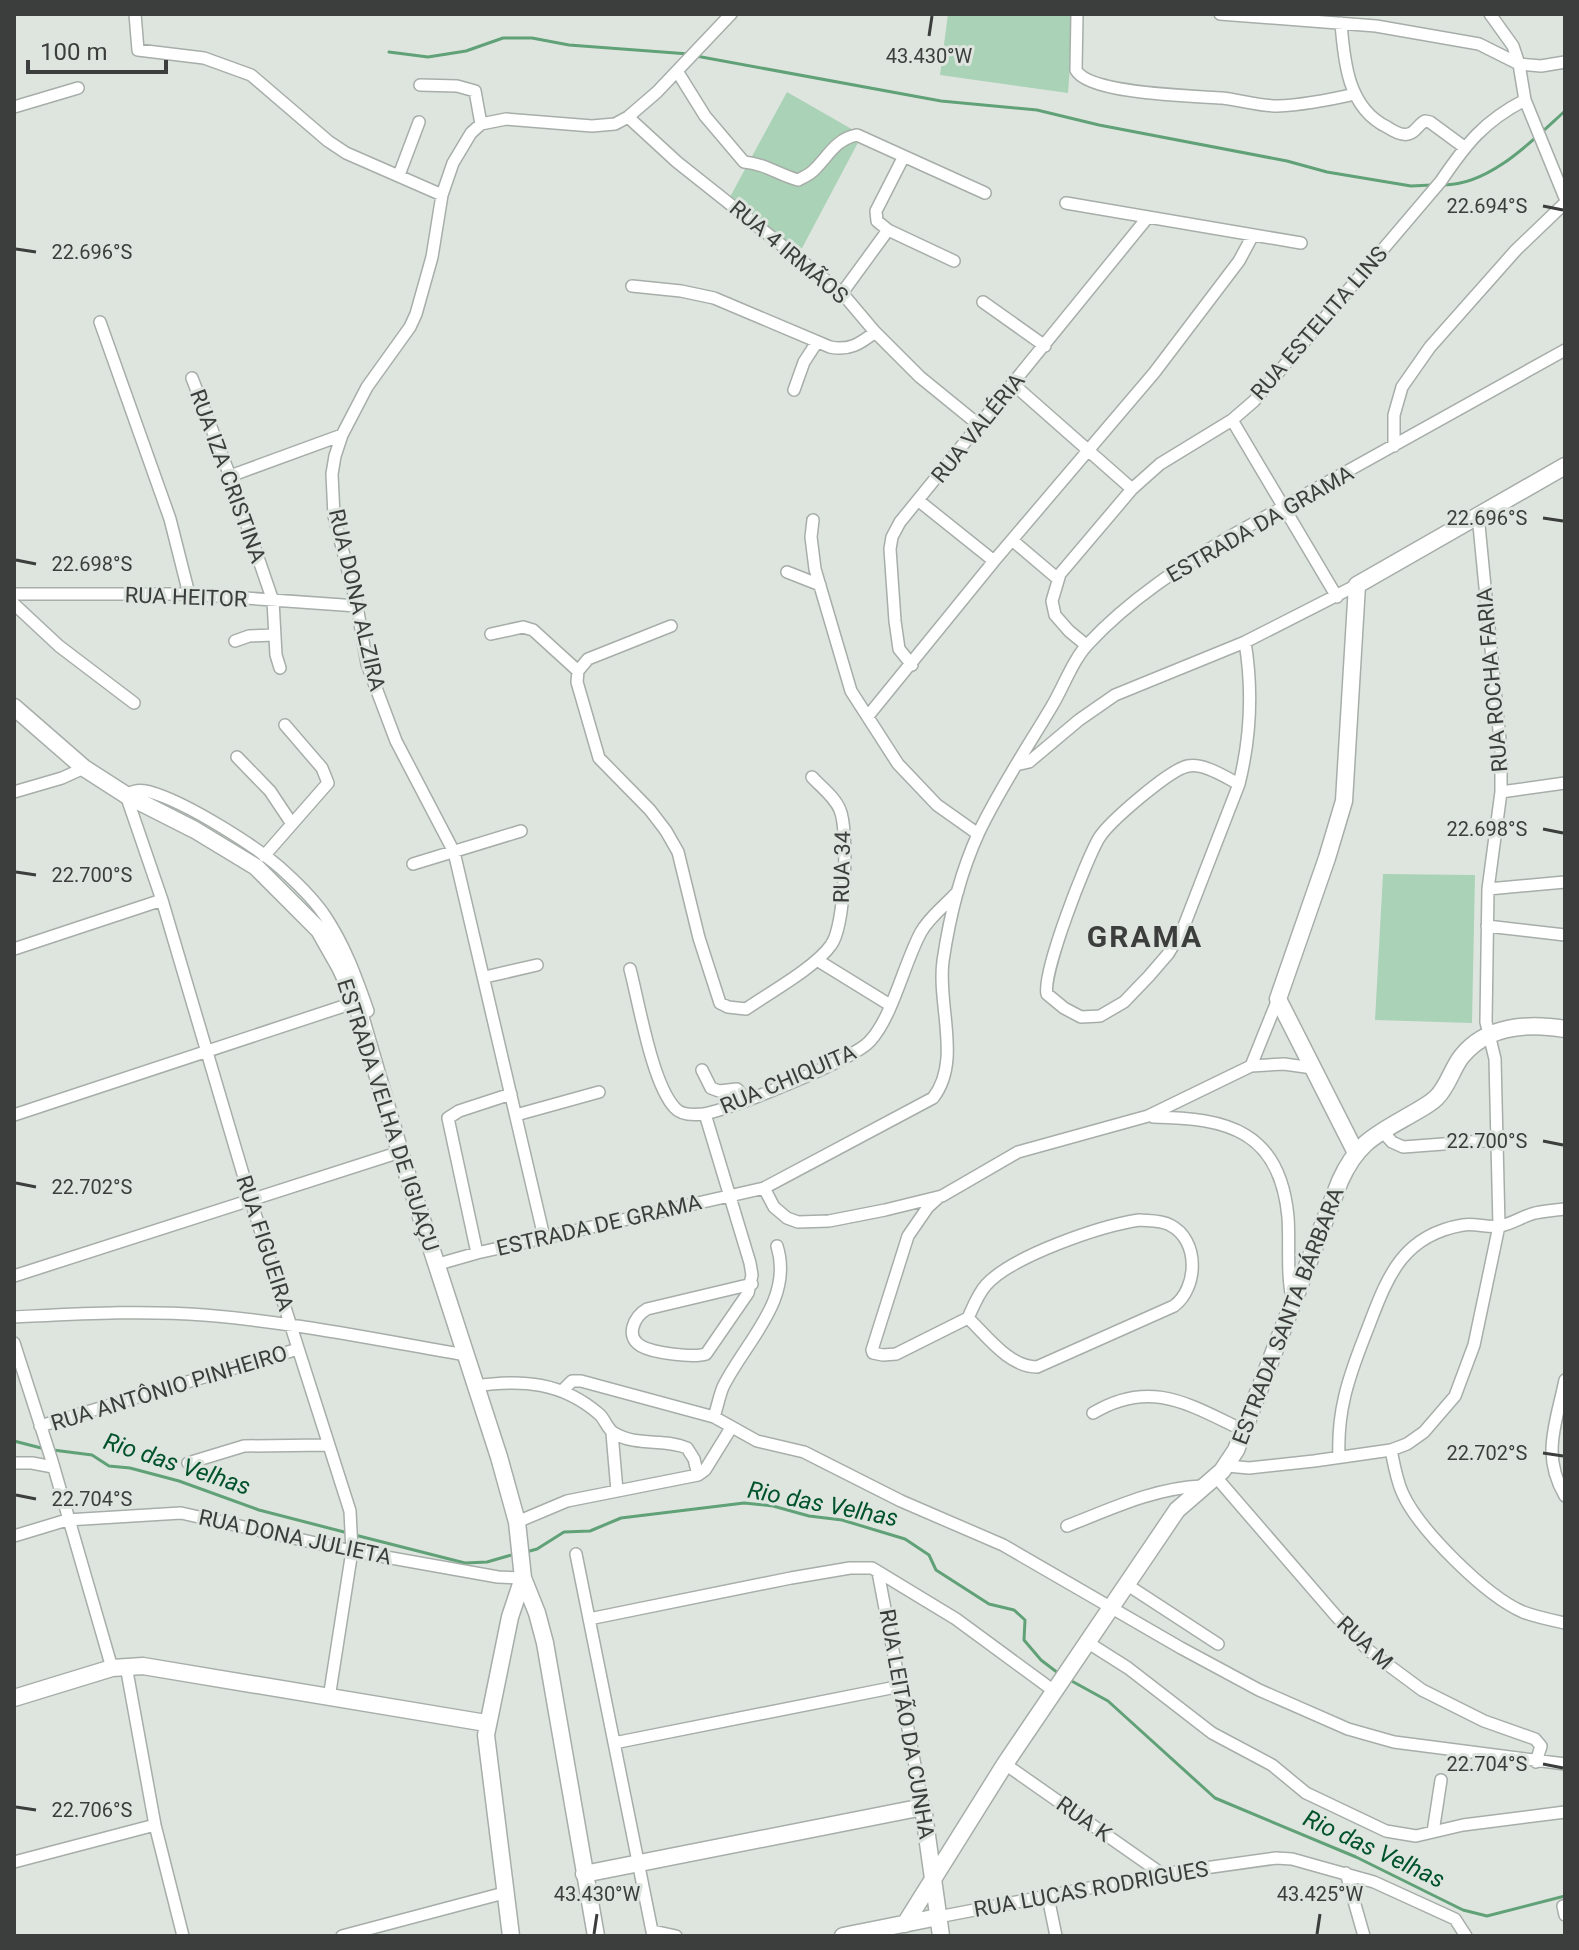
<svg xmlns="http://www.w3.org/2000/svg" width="1579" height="1950" viewBox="0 0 1579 1950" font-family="Roboto,sans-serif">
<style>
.green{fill:#aad2b6}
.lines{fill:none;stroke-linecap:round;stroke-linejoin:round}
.stream{stroke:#61a177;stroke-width:3}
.street-casing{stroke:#a7aea9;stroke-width:14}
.secondary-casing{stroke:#a7aea9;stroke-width:19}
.street{stroke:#fff;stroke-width:11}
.secondary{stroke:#fff;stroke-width:16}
.ticks{fill:none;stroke:#3b3e3c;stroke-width:3}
.labels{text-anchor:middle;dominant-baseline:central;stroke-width:6;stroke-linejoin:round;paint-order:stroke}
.street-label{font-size:22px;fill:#3b3e3c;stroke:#dee5df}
.water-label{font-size:24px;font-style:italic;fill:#00522b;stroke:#dee5df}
.district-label{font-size:30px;font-weight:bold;letter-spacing:2px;fill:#3b3e3c;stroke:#dee5df}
.ticks-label{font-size:20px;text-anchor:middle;fill:#3b3e3c;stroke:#dee5df;stroke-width:6;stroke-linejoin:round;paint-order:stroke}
</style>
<rect width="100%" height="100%" fill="#dee5df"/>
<path class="green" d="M948 14H1074L1068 93 940 75Z
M787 92 862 135 800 252 730 197Z
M1383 874 1475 875 1472 1023 1375 1020Z"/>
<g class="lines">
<path class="stream" d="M389 52 428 57 466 51 503 38H532L569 45 689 54
M696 56 941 101 1037 110 1099 125 1287 161 1327 172 1411 186 1432 185
M1444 185C1490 185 1533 140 1565 111
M14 1441 45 1449
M53 1450 92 1455 109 1466 130 1468 179 1481 259 1510 348 1533
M355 1535 465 1563 487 1562 515 1554
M526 1552 537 1549 564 1532 590 1531 621 1518 744 1503 773 1506 809 1516 842 1520 905 1539 929 1555 936 1570 989 1604 1014 1610 1025 1620 1024 1640 1041 1660 1058 1673
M1068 1679 1108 1701 1215 1798 1356 1857 1463 1910 1487 1916 1565 1896"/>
<g class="street-casing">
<path id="street" d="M135 14 138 50 204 58 251 75 328 141 346 153 442 195
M1077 14 1076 70C1088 94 1194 96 1222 98 1240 100 1259 106 1277 106 1303 105 1329 100 1355 94
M1220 14 1376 26 1479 44 1519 64 1541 66 1565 62
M1490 14 1513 46 1519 64 1525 100 1565 198
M1341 23C1344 62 1348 108 1387 127 1393 131 1404 137 1411 133 1416 131 1419 124 1425 121L1430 122 1464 147
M677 71 705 116 744 162C766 164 777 174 798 180 804 177 811 174 815 169 829 155 836 139 857 135L985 193
M420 85 457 86 475 91 481 124
M14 107 78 88
M628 117 677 162 842 293 875 332 920 377 979 425
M903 158 876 211 877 221 888 230 954 261
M399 175 419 122
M1066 203 1301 243
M632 286 681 291 714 298 830 347C849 351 860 344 875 332
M842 293 888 230
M983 302 1045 346
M100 322 170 519 189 594
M192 378 230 476 273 601 276 655 280 668
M1014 385 1132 489
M794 390 804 362 817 342
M1232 420 1337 597
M1394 446V415L1402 387 1430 347 1516 250 1565 203
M230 476 342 435
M919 501 994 561
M813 520 811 537 815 569 851 691 898 764 937 805 978 834
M1012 540 1058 579
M787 572 820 585
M14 594H189L357 606
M14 604 59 646 134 703
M671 626 588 659 578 671 577 682 599 758 650 810 666 831 678 852 699 938 720 1003 728 1007 746 1009C769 993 816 967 831 945 845 927 849 831 840 810 835 797 821 787 812 777
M491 634 523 627 533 630 578 671
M235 641 249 636 275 635
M1086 645 1069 631 1055 615 1052 601 1060 574 1132 489 1160 464 1232 420 1254 401 1441 181C1466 144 1484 121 1525 100
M912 665 899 649 895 621 890 549 892 537 900 522 1148 217
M868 716 994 561 1154 373 1239 261 1253 235
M237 757 270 791 292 824
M1016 765 1029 762 1079 720 1115 695 1245 642 1357 585
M1239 784C1225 777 1204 763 1188 766 1170 769 1109 822 1099 838 1086 860 1042 973 1047 994L1064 1008 1081 1017 1100 1016 1124 1002 1149 976 1168 954 1182 931 1239 784C1251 736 1253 691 1245 642
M14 792 62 778 84 768
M1501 792 1565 783
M264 856 328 783 322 768 285 725
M413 864 521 831
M1488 889 1565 882
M1487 926 1565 935
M14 949 162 900
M817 960 890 1005
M630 969C639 1003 652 1084 675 1108 681 1115 694 1115 703 1114 730 1110 853 1060 870 1041 893 1016 904 963 921 932 930 916 946 905 958 891
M485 977 537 965
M1251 1066 1278 999
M702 1070 711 1088 719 1091 737 1089 747 1100
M705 1114 750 1263 752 1275 748 1293 706 1354C693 1358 653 1353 641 1346 624 1336 635 1316 647 1309L752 1284
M14 1115 356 1002
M516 1115 599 1092
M1153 1117C1228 1118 1280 1131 1288 1217 1290 1246 1286 1274 1293 1303
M1383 1132 1392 1142 1403 1147 1497 1140
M764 1188 774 1207 787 1218 798 1222 829 1221 885 1210 942 1196 1018 1152 1148 1116 1251 1066 1284 1064 1313 1068
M938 1198 928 1207 908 1236 872 1350 873 1353 883 1355 896 1354 968 1318
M1139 1220C1150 1221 1161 1220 1170 1225 1200 1240 1198 1288 1174 1306L1037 1367C1009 1367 987 1336 968 1318 973 1307 978 1294 986 1285 1012 1256 1100 1226 1139 1220Z
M544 1237 454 852 396 741 367 664 357 606 334 516 332 474 335 456 342 435 367 387 410 327 416 314 432 257 442 195 453 163 471 133 481 124 506 119 592 126 615 124 628 117 657 92 731 14
M477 1253 448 1118 459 1111 511 1094
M435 1265 477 1253 764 1188 933 1098C962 1061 937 1005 943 961 949 920 961 871 979 832 1000 788 1027 748 1052 706 1064 686 1073 659 1089 643 1129 600 1180 567 1229 537L1565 350
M14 1276 400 1152
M14 1317C77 1314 141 1310 204 1315 292 1322 379 1340 465 1355
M14 1343 52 1461 112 1668
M1565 1380C1556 1424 1541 1455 1565 1496
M475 1386C522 1379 562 1382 599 1414 605 1419 607 1429 614 1433 636 1447 665 1438 687 1448L694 1459 698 1475
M563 1390 572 1381H581L714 1417 757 1441 804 1452 901 1501 1003 1545 1181 1648 1259 1690 1348 1729 1394 1742 1565 1764
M1093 1413C1151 1378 1190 1405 1245 1431
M714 1417C717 1408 719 1397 723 1387 745 1342 794 1300 777 1246
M40 1426 298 1349
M612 1433 617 1491
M1391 1450C1394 1464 1396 1478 1402 1492 1418 1529 1486 1596 1523 1612 1536 1617 1551 1620 1565 1623
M1339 1457C1337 1412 1348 1379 1364 1338 1385 1285 1397 1236 1463 1225 1475 1223 1488 1228 1500 1226 1512 1224 1523 1216 1535 1213 1545 1211 1555 1210 1565 1209
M14 1463H32L53 1467
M188 1463 244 1446 327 1445
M1227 1466 1249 1468 1314 1461 1391 1450 1407 1444 1424 1432 1455 1396 1474 1345 1499 1226 1495 1059 1486 1022 1488 889 1501 792V751L1478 515
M1216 1477 1336 1616 1368 1650 1422 1690 1484 1721 1535 1739 1541 1746 1536 1762
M517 1522 567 1501 698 1475 705 1470 731 1428
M1067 1526C1111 1509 1154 1488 1202 1486
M14 1536 67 1520 181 1513 352 1551 498 1577 523 1578
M576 1554 653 1936
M878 1572 923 1807
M1126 1584 1218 1644
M589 1619 791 1578 850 1568H872L956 1619 1054 1691
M1087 1642 1128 1668 1212 1733 1272 1765 1306 1793 1386 1831 1416 1836 1463 1825 1565 1812
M126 1666 155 1825 183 1936
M329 1698 352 1551 350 1511 251 1201 162 900 126 795C134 790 141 789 150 792 186 802 260 848 287 874 300 886 315 901 325 916 345 946 356 977 368 1011
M614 1743 901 1686
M1005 1764 1162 1874
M1433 1832 1441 1780
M14 1862 155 1825
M1346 1873 1364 1936
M1048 1897 1056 1936
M1563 1906 1565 1915
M938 1917 1162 1874 1276 1858 1292 1859 1374 1882 1455 1919 1466 1936
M653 1931 676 1936
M342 1936 504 1893"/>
</g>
<g class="secondary-casing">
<path id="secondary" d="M14 707 84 768 126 795 195 830 256 867 319 930 340 967 356 1002 400 1152 499 1457 517 1522 523 1578 537 1613 545 1643 596 1936
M1355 1151 1278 999 1327 858 1344 801 1357 585 1565 466
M14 1698 112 1668 143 1666 486 1723
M584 1874 923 1807 941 1936
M905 1924 1005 1764 1154 1544 1177 1510 1222 1471 1236 1450 1340 1181C1357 1143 1375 1135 1410 1115 1418 1110 1429 1105 1436 1098 1448 1087 1452 1068 1462 1056 1487 1025 1529 1023 1565 1029
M511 1936 486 1735 510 1617 523 1578
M843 1936 938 1917"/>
</g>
<use href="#street" class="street"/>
<use href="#secondary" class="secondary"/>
</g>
<path class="ticks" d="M929 36 932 16M1543 206 1563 210M16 249 36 252M1543 518 1563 521M16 560 36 564M1543 829 1563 833M16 872 36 875M1543 1141 1563 1145M16 1183 36 1187M1543 1453 1563 1456M16 1495 36 1499M1543 1764 1563 1768M16 1807 36 1810M594 1934 597 1914M1317 1934 1320 1914"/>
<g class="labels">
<g class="street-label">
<text transform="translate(789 252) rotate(40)">RUA 4 IRMÃOS</text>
<text transform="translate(1319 323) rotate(-49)">RUA ESTELITA LINS</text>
<text transform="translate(978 428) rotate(-51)">RUA VALÉRIA</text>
<text transform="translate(228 476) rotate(70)">RUA IZA CRISTINA</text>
<text transform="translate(1260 524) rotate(-30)">ESTRADA DA GRAMA</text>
<text transform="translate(186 597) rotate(2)">RUA HEITOR</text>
<text transform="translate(357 600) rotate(77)">RUA DONA ALZIRA</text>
<text transform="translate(1492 680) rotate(-95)">RUA ROCHA FARIA</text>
<text transform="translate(842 867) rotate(-89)">RUA 34</text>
<text transform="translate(788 1079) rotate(-23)">RUA CHIQUITA</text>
<text transform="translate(388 1115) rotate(72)">ESTRADA VELHA DE IGUAÇU</text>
<text transform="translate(599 1225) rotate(-13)">ESTRADA DE GRAMA</text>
<text transform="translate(265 1243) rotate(72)">RUA FIGUEIRA</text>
<text transform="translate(1288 1316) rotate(-69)">ESTRADA SANTA BÁRBARA</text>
<text transform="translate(169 1388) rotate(-17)">RUA ANTÔNIO PINHEIRO</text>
<text transform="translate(295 1537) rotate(12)">RUA DONA JULIETA</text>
<text transform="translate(1365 1643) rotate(43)">RUA M</text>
<text transform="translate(907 1724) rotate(80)">RUA LEITÃO DA CUNHA</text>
<text transform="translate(1084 1819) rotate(35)">RUA K</text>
<text transform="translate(1091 1889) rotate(-10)">RUA LUCAS RODRIGUES</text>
</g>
<g class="water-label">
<text transform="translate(177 1464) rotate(18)">Rio das Velhas</text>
<text transform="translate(823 1504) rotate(11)">Rio das Velhas</text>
<text transform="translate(1374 1849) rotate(25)">Rio das Velhas</text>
</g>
<g class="district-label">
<text x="1145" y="936">GRAMA</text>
</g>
</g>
<g class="ticks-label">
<text x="929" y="63">43.430°W</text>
<text x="1487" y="213">22.694°S</text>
<text x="92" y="259">22.696°S</text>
<text x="1487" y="525">22.696°S</text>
<text x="92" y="571">22.698°S</text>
<text x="1487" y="836">22.698°S</text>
<text x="92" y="882">22.700°S</text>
<text x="1487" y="1148">22.700°S</text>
<text x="92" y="1194">22.702°S</text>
<text x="1487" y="1460">22.702°S</text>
<text x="92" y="1506">22.704°S</text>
<text x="1487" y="1771">22.704°S</text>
<text x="92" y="1817">22.706°S</text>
<text x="597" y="1901">43.430°W</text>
<text x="1320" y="1901">43.425°W</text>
</g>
<rect width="1579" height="1950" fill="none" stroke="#3b3e3c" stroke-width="32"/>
<path d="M28 60v12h138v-12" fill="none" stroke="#3b3e3c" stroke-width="4"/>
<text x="40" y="60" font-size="24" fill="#3b3e3c" stroke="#dee5df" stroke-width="6" paint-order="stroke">100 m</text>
</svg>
